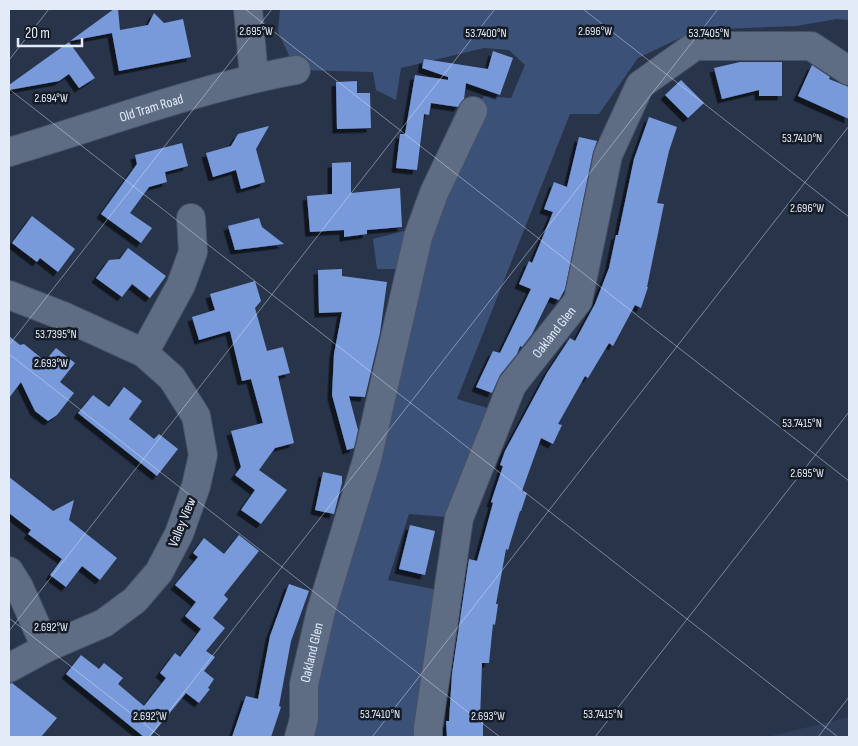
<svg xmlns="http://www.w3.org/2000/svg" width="858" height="746" viewBox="0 0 858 746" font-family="'Sofia Sans Condensed',sans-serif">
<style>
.built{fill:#303e59}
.green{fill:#3c5177}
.building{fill:#789adb;filter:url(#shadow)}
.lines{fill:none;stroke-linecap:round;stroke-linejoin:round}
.minor-casing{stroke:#485164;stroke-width:30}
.minor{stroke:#5e6c84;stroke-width:28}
.ticks{fill:none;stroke:#e3ebf9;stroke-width:1;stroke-opacity:0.45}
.labels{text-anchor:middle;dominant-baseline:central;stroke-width:5;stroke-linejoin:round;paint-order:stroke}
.street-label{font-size:14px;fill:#e3ebf9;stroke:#161c26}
.ticks-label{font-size:12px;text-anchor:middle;fill:#e3ebf9;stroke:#161c26;stroke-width:5;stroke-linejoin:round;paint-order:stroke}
</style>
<defs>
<filter id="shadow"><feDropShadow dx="-4.5" dy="4.5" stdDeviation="0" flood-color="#0009"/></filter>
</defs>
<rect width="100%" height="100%" fill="#28344a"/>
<path class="built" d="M849 717V737H767Z"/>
<path class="green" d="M280 9H849V20L837 19 796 26 697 30 638 58 599 114H570L457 399 501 412 459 518 409 514 388 580 448 592 428 737H299L409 269H377L373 239 415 228 473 111 484 96 511 98 525 65 509 50 484 48 401 68 396 100 376 90 373 72 296 70 278 32Z"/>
<path class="building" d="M114 9H118L120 30 148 25 154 13 164 23 183 19 191 57 119 71 112 33 70 41Z
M69 42 95 78 79 88 69 74 59 81 9 90V85Z
M493 51 513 58 500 95 466 83 464 99 458 107 431 103 429 115 424 114 417 170 396 168 400 134H405L415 75 448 80V77L422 68 424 59 488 69Z
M740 62H782V96H759V90L722 99 714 68Z
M812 65 830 77 829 79 849 87V119L798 96Z
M681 80 704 103 688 118 665 95Z
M357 81V93H370L371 128 337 129 336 82Z
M649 117 677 127 669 151 657 203 664 204 647 287H648L641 308 635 305 613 346 609 343 588 378 585 376 558 424 562 425 553 444 541 438 522 491 527 493 521 511H520L508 550 506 549 496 604H498L495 625 493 624 489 663H482L480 720H483V737H447L446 721H449L452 674 469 559 477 561 493 503 491 502 503 466 500 465 505 451 547 373 570 338 575 341 595 304 609 268 616 235H618L634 159Z
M269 126 256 149 265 182 241 189 236 170 213 177 206 153 231 146 238 134Z
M579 137 597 141 593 152 565 289 559 300 550 297 532 334 522 347 520 346 517 354 500 375 492 393 476 387 493 351 500 353 531 289 519 284 529 261 532 263 553 212 544 209 554 182 567 187Z
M182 143 188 166 165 172 167 182 149 187 130 213 152 228 141 243 101 214 137 164 135 155Z
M351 162V193L400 188 402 227 367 230V234L344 237V230L310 232 307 196 332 194V163Z
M32 216 75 249 58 272 40 258 37 262 12 243Z
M259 218 262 227 284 244 235 250 228 226Z
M128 248 166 276 150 298 132 284 122 297 96 278 109 260 120 259Z
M342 269V276L387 282 380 333 365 397 349 396 358 430 354 448 347 450 332 395 334 354 342 312 319 313 318 270Z
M255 281 261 301 255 308 267 351 283 347 290 373 278 376 294 443 275 448 259 470 287 490 261 524 241 510 255 490 235 475 241 467 231 431 263 423 251 379 242 381 230 331 199 340 192 317 215 310 210 294Z
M9 336 20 345 24 344 45 361 56 348 75 363 60 382 74 393 57 415 48 421 35 411 21 382 9 398Z
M124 387 142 401 129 419 154 439 159 434 178 449 157 476 78 413 93 395 109 407Z
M323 472 342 476V483L334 514 315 510Z
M9 477 53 511 74 500 69 520 117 558 100 580 82 566 66 587 50 575 62 559 28 534 31 530 9 513Z
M410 525 435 531 425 575 399 569Z
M239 535 259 551 224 595 228 599 213 618 225 628 206 651 215 657 204 671 214 679 208 688 210 689 199 703 186 693 150 737H144L66 674 81 655 99 669 104 663 123 678 118 684 144 706 166 678 160 673 175 653 180 657 201 629 185 616 196 602 175 585 198 557 193 553 204 538 224 554Z
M289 584 309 591 291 641 279 706 281 707 271 737H232L246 696 258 699 270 636Z
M12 683 57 718 41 737H9V684Z"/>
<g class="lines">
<g class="minor-casing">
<g id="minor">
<path d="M248 9 254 77"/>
<path id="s1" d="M9 152C104 124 198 88 296 70"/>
<path d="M9 295 63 316 144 353 172 378 196 416 203 455 196 486 179 534 159 572 135 600 104 623 46 648 9 668"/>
<path d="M144 353 181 285 193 252 191 218"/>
<path d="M9 571 19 587 46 648"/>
<path id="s2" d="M299 737 304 719V684L321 611 367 460 418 237 434 193 473 111"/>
<path id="s3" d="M428 737V728L459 518 512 385 578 301 608 155 640 85 695 46H811L849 71"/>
</g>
</g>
<use href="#minor" class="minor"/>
</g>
<path class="ticks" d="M245 9 849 481M583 9 849 217M9 60 49 9M9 89 838 737M9 345 272 9M9 354 500 737M9 618 161 737M9 631 495 9M149 737 718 9M372 737 849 126M595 737 849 412M818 737 849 697"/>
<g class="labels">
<g class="street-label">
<text stroke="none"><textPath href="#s1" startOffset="149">Old Tram Road</textPath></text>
<text stroke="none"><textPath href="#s3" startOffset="432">Oakland Glen</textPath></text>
<text transform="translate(182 522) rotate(-68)">Valley View</text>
<text stroke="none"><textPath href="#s2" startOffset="86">Oakland Glen</textPath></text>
</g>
</g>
<g class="ticks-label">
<text x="256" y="35">2.695°W</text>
<text x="595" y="35">2.696°W</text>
<text x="709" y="37">53.7405°N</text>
<text x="486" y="37">53.7400°N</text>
<text x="51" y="102">2.694°W</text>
<text x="802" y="142">53.7410°N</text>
<text x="807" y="212">2.696°W</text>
<text x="56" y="338">53.7395°N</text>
<text x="51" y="367">2.693°W</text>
<text x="802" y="427">53.7415°N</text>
<text x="807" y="477">2.695°W</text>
<text x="51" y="631">2.692°W</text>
<text x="380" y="718">53.7410°N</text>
<text x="603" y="718">53.7415°N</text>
<text x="150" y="720">2.692°W</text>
<text x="488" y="720">2.693°W</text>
</g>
<rect width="858" height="746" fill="none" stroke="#e3ebf9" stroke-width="20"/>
<path d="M18 38v8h64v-8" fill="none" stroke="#e3ebf9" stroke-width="2.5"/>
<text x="25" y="38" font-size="15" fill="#e3ebf9" stroke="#161c26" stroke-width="4" paint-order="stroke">20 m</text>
</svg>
